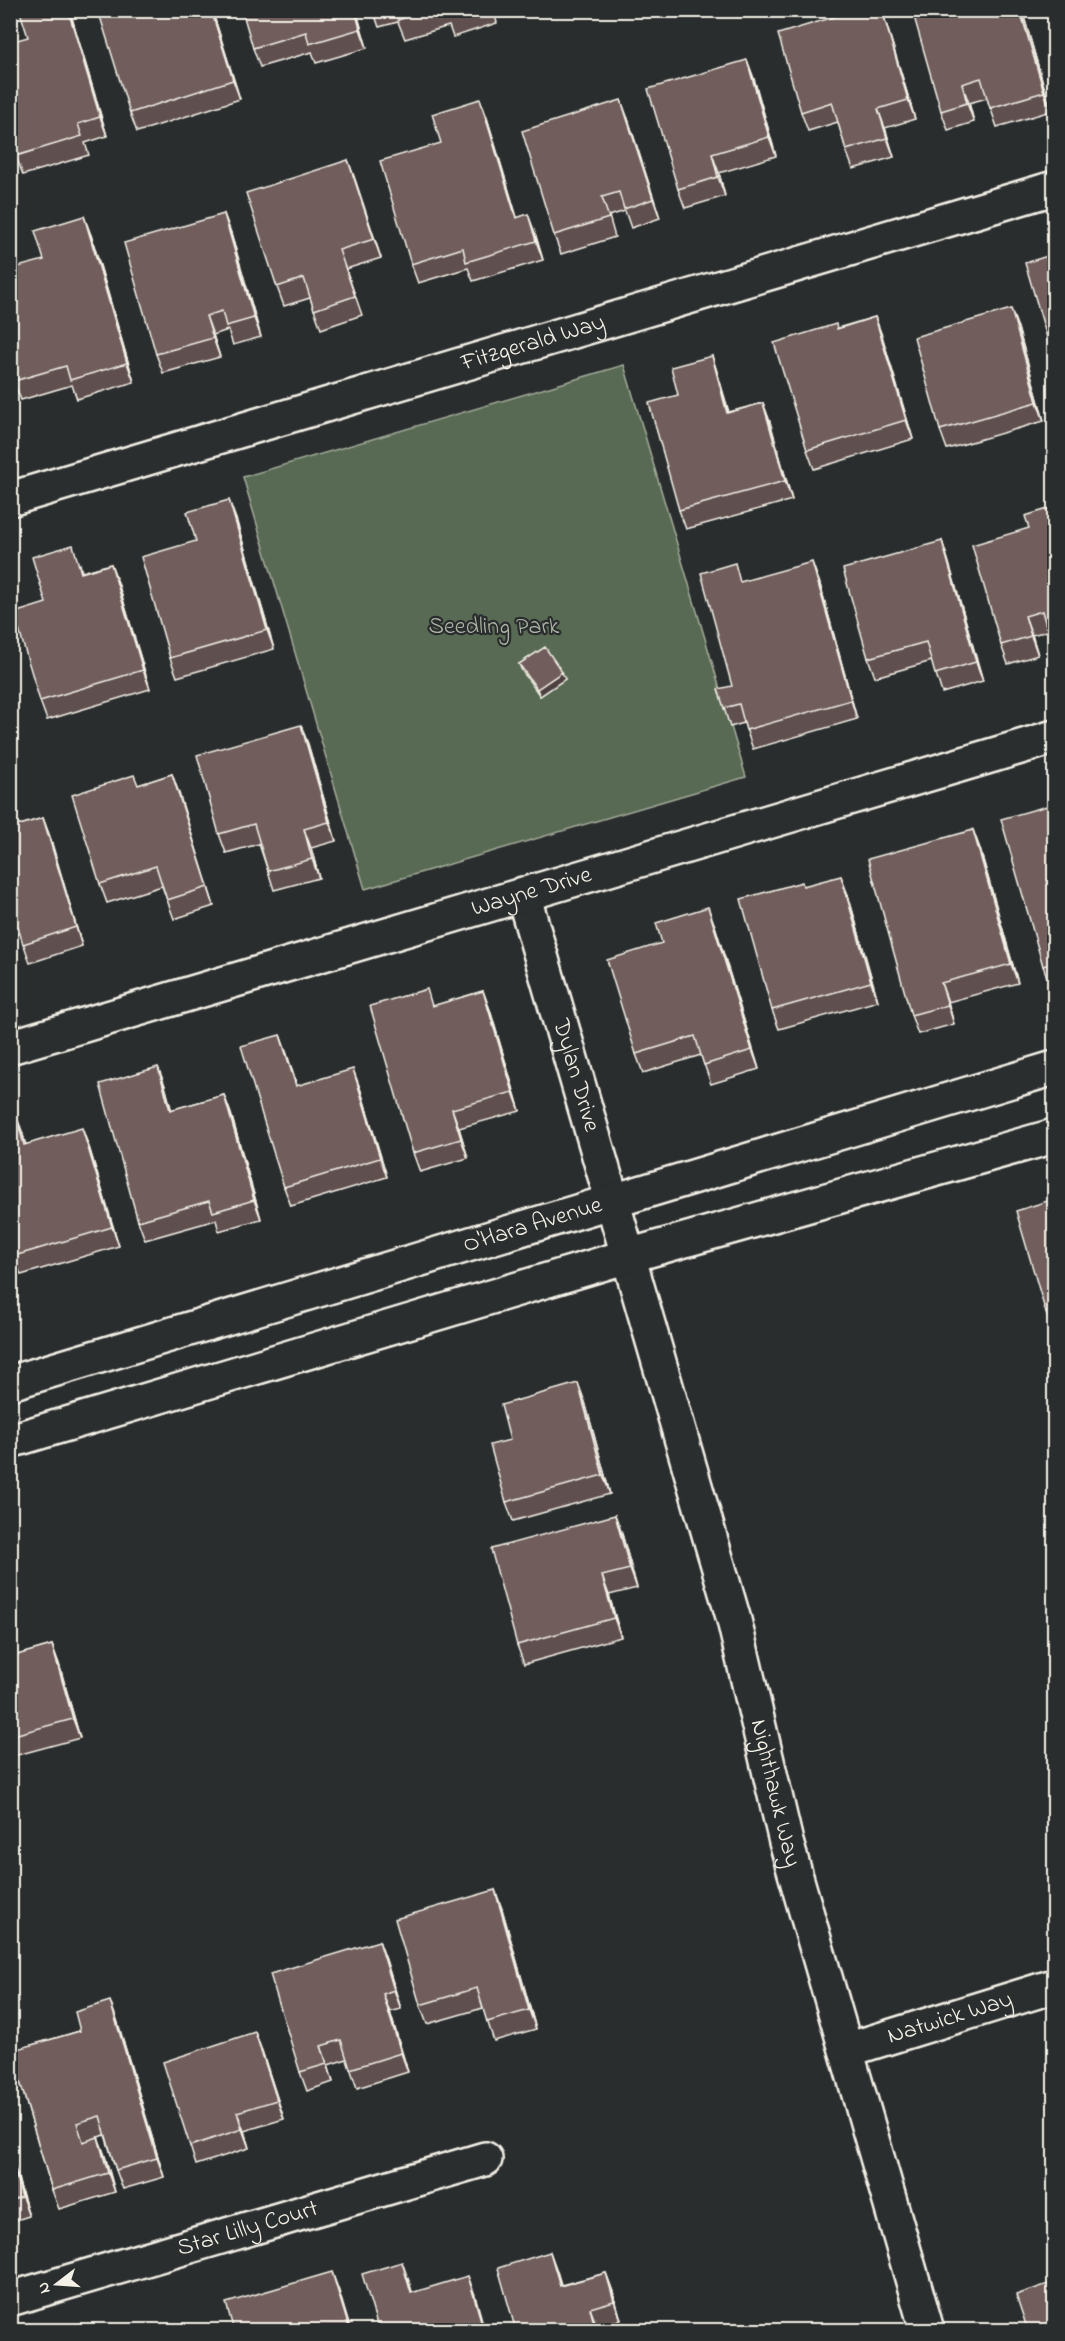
<svg xmlns="http://www.w3.org/2000/svg" width="1065" height="2341" viewBox="0 0 1065 2341" font-family="'Indie Flower',sans-serif">
<style>
.green{fill:#596a53;stroke:#a6ae9e;stroke-width:1.5}
.lines{fill:none;stroke-linecap:round;stroke-linejoin:round}
.minor-casing{stroke:#f4f1e8;stroke-width:38}
.minor{stroke:#2a2d2e;stroke-width:33}
.wall{fill:#60504f;stroke:#f4f1e8;stroke-width:1.5}
.shaded-wall{fill:#4e4140;stroke:#f4f1e8;stroke-width:1.5}
.building{fill:#705d5c;stroke:#f4f1e8;stroke-width:1.5}
.labels{text-anchor:middle;dominant-baseline:central;stroke-width:4.5;stroke-linejoin:round;paint-order:stroke}
.street-label{font-size:24px;fill:#f4f1e8;stroke:#2a2d2e}
.park-label{font-size:24px;fill:#aeb4a5;stroke:#2a2d2e}
</style>
<rect width="100%" height="100%" fill="#2a2d2e"/>
<filter id="ink" filterUnits="userSpaceOnUse"><feTurbulence type="fractalNoise" baseFrequency=".0167" numOctaves="2"/><feDisplacementMap in="SourceGraphic" scale="12" xChannelSelector="R" yChannelSelector="G"/><feConvolveMatrix kernelMatrix="1 2 1 2 8 2 1 2 1" color-interpolation-filters="sRGB"/></filter>
<g filter="url(#ink)">
<path class="green" d="M624 365 746 777 365 889 243 477Z"/>
<g class="lines">
<g class="minor-casing">
<g id="minor">
<path id="s1" d="M10 499 1054 188"/>
<path id="s2" d="M523 894 734 1620 786 1842 927 2330"/>
<path id="s3" d="M10 1047 1054 737"/>
<path id="s4" d="M10 1383 1054 1068"/>
<path d="M10 1441 628 1256 1054 1136"/>
<path id="s5" d="M847 2050 1054 1986"/>
<path id="s6" d="M10 2299 485 2159"/>
</g>
</g>
<use href="#minor" class="minor"/>
</g>
<path class="wall" d="M212 10 240 99 137 132 130 113Z
M356 10 367 48 316 63 312 52 260 67 253 48Z
M373 10H494L497 23 453 37 449 26 405 39 398 22 379 27Z
M882 10 915 119 885 128 894 157 853 169 846 150 838 122 808 131 801 112Z
M1022 10 1051 111 997 127 987 98 969 103 974 122 948 130 941 111Z
M72 18 107 136 85 143 89 155 23 175 16 156 28 37Z
M747 60 754 79 776 156 719 173 725 196 685 208 678 189Z
M480 99 487 118 517 218 535 233 543 260 473 281 468 268 418 283 411 264 441 143Z
M628 119 660 218 631 228 625 211 609 216 615 237 561 254 554 235Z
M348 160 381 258 346 269 362 315 321 329 310 298 284 306 277 287Z
M224 214 231 233 261 337 233 345 228 330 213 335 220 357 163 373 156 354Z
M91 235 134 382 77 399 72 385 21 400 14 381 44 260Z
M875 317 882 336 913 439 814 469 807 450 837 328Z
M1018 328 1044 421 947 449 940 430Z
M712 356 718 375 729 412 763 403 770 422 792 500 686 529 679 510 678 395Z
M1054 507V653L1047 631 1032 635 1038 655 1008 664 1001 645 1029 528Z
M236 519 274 649 177 677 170 658 196 541Z
M942 541 948 560 983 681 942 693 932 661 875 677 868 658Z
M80 564 82 572 111 564 118 583 150 689 47 720 40 701 46 603Z
M819 581 857 719 753 749 744 723 730 727 724 708 732 686 741 582Z
M519 664 562 672 565 679 540 696 522 671Z
M308 744 336 841 311 848 319 878 274 890 268 871 259 844 226 853 219 834Z
M172 774 214 906 174 919 162 886 107 903 100 884 138 785Z
M1054 804V984L1050 985 1043 966Z
M43 818 50 837 82 946 30 963 20 933 10 936V828Z
M973 830 980 849 1018 983 948 1002 954 1024 918 1034 911 1015Z
M848 895 878 1001 779 1029 772 1010Z
M715 926 759 1069 711 1084 701 1055 643 1073 636 1054Z
M483 991 490 1010 520 1111 459 1128 468 1158 420 1172 413 1153 433 1006Z
M280 1035 297 1086 360 1088 387 1177 291 1206 284 1187Z
M158 1067 165 1086 171 1110 224 1095 231 1114 261 1219 219 1231 216 1220 145 1240 138 1221Z
M22 1131 25 1144 89 1147 119 1246 21 1275 14 1256Z
M1054 1199V1332H1053L1046 1313Z
M585 1402 610 1494 513 1521 506 1502 510 1440Z
M615 1515 622 1534 637 1588 609 1595 621 1637 524 1664 517 1645Z
M52 1645 59 1664 80 1738 10 1757V1657Z
M495 1890 502 1909 536 2029 494 2041 483 2008 427 2024 420 2005Z
M379 1941 386 1960 401 2009 390 2012 408 2072 357 2088 347 2059 328 2065 333 2082 307 2091 300 2072Z
M117 2020 164 2177 123 2189 116 2170 105 2135 98 2137 105 2156 115 2192 59 2209 52 2190 11 2051Z
M262 2051 284 2119 244 2131 249 2148 196 2165 190 2146Z
M10 2152 29 2216 10 2222Z
M550 2252 561 2285 606 2273 613 2292 621 2320 597 2327 598 2331H516Z"/>
<path class="shaded-wall" d="M68 10 72 18 107 136 100 117Z
M211 10H212L240 99 233 80Z
M355 10H356L367 48 360 29Z
M882 10 886 23 915 119 908 100Z
M1020 10H1022L1051 111 1044 92Z
M747 60 754 79 776 156 769 137Z
M962 84 969 103 974 122 967 103Z
M480 99 487 118 523 237 516 218Z
M621 100 628 119 660 218 653 199Z
M878 109 885 128 894 157 887 138Z
M712 154 719 173 725 196 718 177Z
M348 160 355 179 381 258 374 239Z
M224 214 231 233 261 337 254 318Z
M528 214 535 233 543 260 536 241Z
M84 216 91 235 134 382 127 363Z
M1011 309 1018 328 1044 421 1037 402Z
M206 316 213 335 220 357 213 338Z
M875 317 882 336 913 439 906 420Z
M712 356 718 375 734 432 727 413Z
M763 403 770 422 792 500 785 481Z
M229 500 236 519 274 649 267 630Z
M942 541 948 560 983 681 976 662Z
M812 562 819 581 857 719 851 700Z
M111 564 118 583 150 689 143 670Z
M1025 616 1032 635 1038 655 1031 636Z
M562 672 565 679 540 696 537 689Z
M301 725 308 744 336 841 329 822Z
M172 774 179 793 214 906 208 887Z
M43 818 50 837 82 946 76 927Z
M304 829 311 848 319 878 312 859Z
M973 830 980 849 1018 983 1011 964Z
M841 876 848 895 878 1001 871 982Z
M708 907 715 926 759 1069 752 1050Z
M941 983 948 1002 954 1024 948 1005Z
M483 991 490 1010 520 1111 513 1092Z
M280 1035 287 1054 303 1105 296 1086Z
M158 1067 165 1086 177 1129 170 1110Z
M353 1069 360 1088 387 1177 380 1158Z
M224 1095 231 1114 261 1219 254 1200Z
M452 1109 459 1128 468 1158 461 1139Z
M15 1112 22 1131 31 1164 24 1145Z
M82 1128 89 1147 119 1246 112 1227Z
M578 1383 585 1402 610 1494 603 1475Z
M615 1515 622 1534 637 1588 630 1569Z
M602 1576 609 1595 621 1637 614 1618Z
M52 1645 59 1664 80 1738 73 1719Z
M495 1890 502 1909 536 2029 529 2010Z
M379 1941 386 1960 401 2009 394 1990Z
M383 1994 390 2012 408 2072 401 2053Z
M110 2001 117 2020 164 2177 157 2158Z
M255 2032 262 2051 284 2119 277 2100Z
M321 2046 328 2065 333 2082Z
M237 2112 244 2131 249 2148 242 2129Z
M98 2137 105 2156 115 2192 108 2173Z
M10 2152 29 2216 22 2197 10 2157Z
M550 2252 557 2271 567 2305 560 2286Z
M402 2262 409 2281 418 2312 411 2293Z
M332 2272 339 2291 351 2331H350Z
M606 2273 613 2292 621 2320 614 2301Z
M468 2276 475 2295 485 2331H484Z
M590 2308 597 2327 598 2331H596Z"/>
<path class="building" d="M24 10H68L100 117 78 124 82 136 16 156 10 136V42L28 37 20 12Z
M98 10H211L233 80 130 113Z
M242 10H355L360 29 309 44 306 32 253 48Z
M395 10H429L398 20Z
M444 10H470L446 18Z
M857 10H882L908 100 878 109 887 138 846 150 832 102 801 112 778 34Z
M921 10H1020L1044 92 990 108 981 78 962 84 967 103 941 111 913 13Z
M747 60 769 137 712 154 718 177 678 189 648 89Z
M480 99 516 218 528 214 536 241 466 262 463 248 411 264 380 161 441 143 432 114Z
M621 100 653 199 624 209 619 192 602 197 609 218 554 235 522 131Z
M348 160 374 239 339 250 355 296 314 310 304 278 277 287 246 193Z
M224 214 254 318 226 326 222 311 206 316 213 338 156 354 124 243Z
M84 216 127 363 70 380 66 366 14 381 10 369V269L44 260 35 231Z
M1054 254V361L1025 263Z
M1011 309 1037 402 940 430 914 337Z
M875 317 906 420 807 450 774 343 836 324 837 329Z
M712 356 727 413 763 403 785 481 679 510 649 403 678 395 671 367Z
M229 500 267 630 170 658 141 557 196 541 187 512Z
M1054 507V638L1050 640 1042 611 1025 616 1031 636 1001 645 972 545 1029 528 1025 516Z
M942 541 976 662 935 674 926 642 868 658 843 569Z
M73 545 81 573 111 564 143 670 40 701 14 613 46 603 32 557Z
M812 562 851 700 746 730 739 704 724 708 718 689 732 686 701 573 735 563 740 582Z
M545 647 562 672 537 689 519 664Z
M301 725 329 822 304 829 312 859 268 871 254 824 219 834 197 755Z
M172 774 208 887 167 900 156 866 100 884 72 795 134 775 138 785Z
M1054 804V963L1043 966 1001 819Z
M43 818 76 927 23 944 14 914 10 915V828Z
M973 830 1011 964 941 983 948 1005 911 1015 868 859Z
M841 876 871 982 772 1010 741 899 802 882 803 886Z
M708 907 752 1050 704 1065 695 1036 636 1054 607 960 662 943 656 923Z
M427 989 432 1006 483 991 513 1092 452 1109 461 1139 413 1153 370 1006Z
M280 1035 296 1086 353 1069 380 1158 284 1187 241 1046Z
M158 1067 170 1110 224 1095 254 1200 213 1212 209 1201 138 1221 100 1084Z
M15 1112 24 1145 82 1128 112 1227 14 1256 10 1245V1113Z
M1054 1199V1311L1046 1313 1016 1211Z
M578 1383 603 1475 506 1502 490 1445 510 1440 501 1405Z
M615 1515 630 1569 602 1576 614 1618 517 1645 491 1549Z
M52 1645 73 1719 10 1736V1657Z
M495 1890 529 2010 487 2022 477 1988 420 2005 395 1919Z
M379 1941 394 1990 383 1994 401 2053 350 2069 341 2040 321 2046 327 2064 300 2072 270 1974Z
M110 2001 157 2158 116 2170 100 2116 77 2123 83 2142 98 2137 108 2173 52 2190 11 2051 80 2031 75 2012Z
M255 2032 277 2100 237 2112 242 2129 190 2146 163 2062Z
M10 2157 22 2197 10 2201Z
M550 2252 560 2286 606 2273 614 2301 590 2308 596 2331H516L498 2268Z
M402 2262 411 2293 468 2276 484 2331H379L362 2274Z
M332 2272 350 2331H234L226 2303Z
M1054 2282V2331H1028L1016 2295Z
M137 2328 138 2331H128Z"/>
</g>
<g class="labels">
<g class="street-label">
<text stroke="none"><textPath href="#s1" startOffset="546">Fitzgerald Way</textPath></text>
<text stroke="none"><textPath href="#s3" startOffset="544">Wayne Drive</textPath></text>
<text stroke="none"><textPath href="#s2" startOffset="189">Dylan Drive</textPath></text>
<text stroke="none"><textPath href="#s4" startOffset="546">O'Hara Avenue</textPath></text>
<text stroke="none"><textPath href="#s2" startOffset="934">Nighthawk Way</textPath></text>
<text stroke="none"><textPath href="#s5" startOffset="108">Natwick Way</textPath></text>
<text stroke="none"><textPath href="#s6" startOffset="248">Star Lilly Court</textPath></text>
</g>
<g class="park-label">
<text x="494" y="627">Seedling Park</text>
</g>
</g>
<rect width="1065" height="2341" fill="none" stroke="#2a2d2e" stroke-width="36"/>
<rect x="18" y="18" width="1029" height="2305" fill="none" stroke="#f4f1e8" stroke-width="2" filter="url(#ink)"/>
<g transform="translate(57 2284) rotate(253)" stroke="#2a2d2e" stroke-width="4.5" paint-order="stroke">
<path d="M0-4.5L10 22L0 15L-10 22Z" fill="#f4f1e8"/>
<text y="-9" font-size="16" font-weight="bold" text-anchor="middle" fill="#f4f1e8">N</text>
</g>
</svg>
